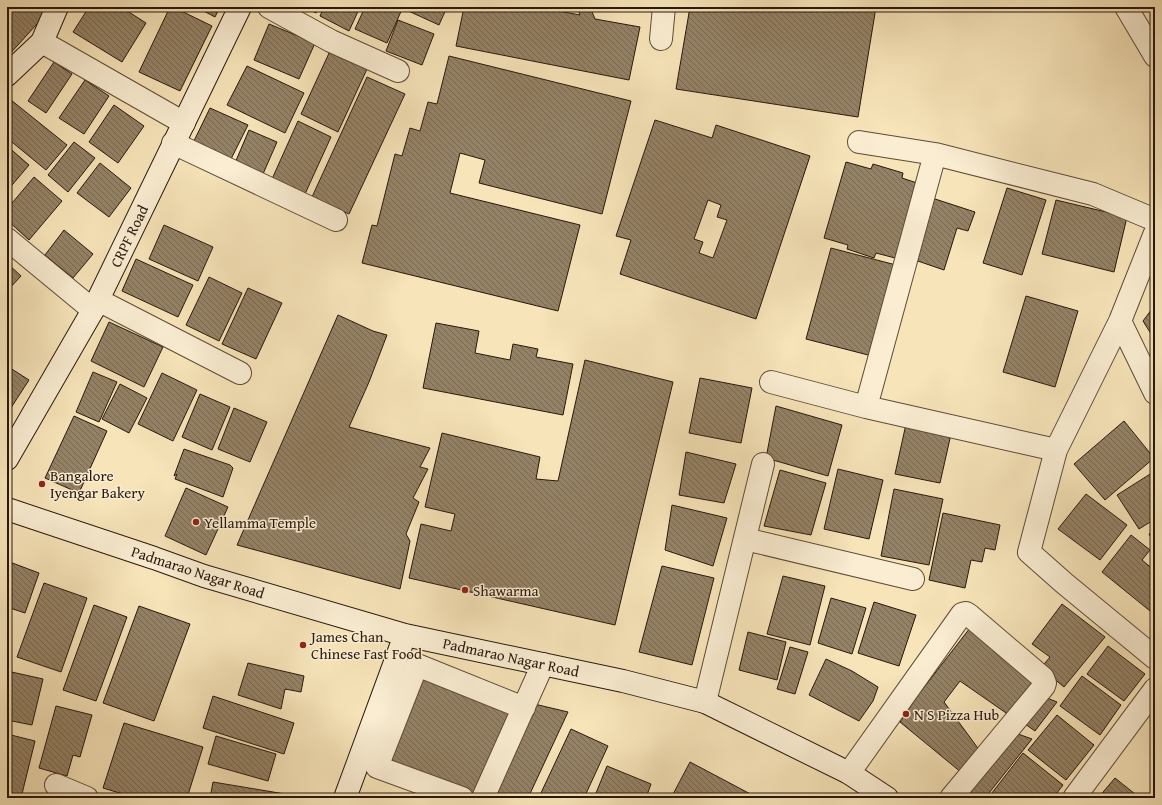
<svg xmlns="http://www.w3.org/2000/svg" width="1162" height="805" viewBox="0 0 1162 805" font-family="'Gentium Book Plus',serif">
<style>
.building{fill:url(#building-back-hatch);stroke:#28180c;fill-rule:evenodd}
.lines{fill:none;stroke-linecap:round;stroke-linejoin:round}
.street-casing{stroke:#5c4b37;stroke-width:24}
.secondary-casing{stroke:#28180c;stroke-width:24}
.street{stroke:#faedd2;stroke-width:22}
.secondary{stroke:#faedd2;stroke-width:22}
.poi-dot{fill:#8f2418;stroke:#faedd2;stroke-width:1.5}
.labels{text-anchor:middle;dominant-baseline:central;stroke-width:3;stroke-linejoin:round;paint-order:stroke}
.street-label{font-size:15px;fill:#28180c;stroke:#faedd2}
.poi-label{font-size:15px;fill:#28180c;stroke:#faedd2;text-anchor:start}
</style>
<defs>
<pattern id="building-back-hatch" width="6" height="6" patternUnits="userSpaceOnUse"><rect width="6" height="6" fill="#948266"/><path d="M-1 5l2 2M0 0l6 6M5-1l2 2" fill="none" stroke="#796952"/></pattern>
</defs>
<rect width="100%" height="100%" fill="#f7e4b9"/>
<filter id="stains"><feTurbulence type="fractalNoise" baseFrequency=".005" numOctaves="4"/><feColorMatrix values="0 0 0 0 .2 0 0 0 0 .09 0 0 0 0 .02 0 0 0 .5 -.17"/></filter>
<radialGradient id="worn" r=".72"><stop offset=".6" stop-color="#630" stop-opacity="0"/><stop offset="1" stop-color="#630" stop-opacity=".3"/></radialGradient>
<path class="building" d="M7 7H40L47 13 7 57Z
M89 7H121L146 23 122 62 73 32Z
M170 7H173L212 26 180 91 139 72Z
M196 7H220L215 17Z
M305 7H319L316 13Z
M324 7H360L349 31 320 16Z
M365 7H403L387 43 355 29Z
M405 7H447L439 25 404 9Z
M464 7H537L580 15 577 7H590L595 19 640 27 629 80 456 46Z
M690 7H876L858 117 676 89Z
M398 20 434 34 422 65 386 51Z
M269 24 315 43 299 79 254 60Z
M330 51 367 69 338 132 301 114Z
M449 56 631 101 602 214 479 183 485 160 460 153 450 193 580 225 558 311 362 263 372 225 377 226 395 154 402 156 410 128 420 131 428 102 437 104Z
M54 62 72 74 46 113 28 101Z
M247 66 304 93 285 133 227 105Z
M367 77 405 94 349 214 312 197Z
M85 80 109 96 84 134 59 118Z
M11 100 67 145 46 170 7 138V104Z
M114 105 144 126 118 163 89 142Z
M210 108 248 125 229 163 192 145Z
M655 120 712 138 716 125 810 156 756 319 620 274 631 240 616 236ZM708 200 721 205 717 217 727 220 713 258 699 253 703 242 694 239Z
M298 121 331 137 305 194 272 179Z
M249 130 277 142 263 174 235 163Z
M74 142 95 158 68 192 48 175Z
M7 146 29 165 7 191Z
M846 162 871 169 873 164 903 173 902 178 917 183 895 258 876 253 874 258 847 249 848 245 824 238Z
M100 163 131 188 109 217 77 193Z
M34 177 62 201 29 240 7 220V209Z
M1007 188 1046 200 1022 275 983 263Z
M932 198 975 212 968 231 957 228 944 270 912 259Z
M1056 200 1127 217 1114 272 1042 254Z
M164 225 213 247 198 281 149 259Z
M64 230 93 254 73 278 45 255Z
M831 248 896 265 872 356 806 339Z
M136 259 193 285 178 317 122 291Z
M7 263 21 276 7 291Z
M209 277 242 293 219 341 186 325Z
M248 288 282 303 256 359 222 344Z
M1026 296 1078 311 1055 387 1003 372Z
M1155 305V335L1153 337 1143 321Z
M338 315 373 331 387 335 369 382 349 427 430 448 420 467 428 469 413 498 419 502 406 534 410 541 400 589 237 545Z
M109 322 163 347 144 387 91 361Z
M436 323 479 331 475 353 510 360 513 344 538 349 536 357 573 364 563 415 423 388Z
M585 360 673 382 615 625 409 578 421 524 451 531 455 514 425 507 442 433 540 457 536 479 558 481Z
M7 366 29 380 7 414Z
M93 372 117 382 99 422 76 412Z
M162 373 197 390 173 441 138 424Z
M700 378 752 388 741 443 689 433Z
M120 384 147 398 129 433 102 419Z
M200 394 230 407 212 450 182 437Z
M776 406 842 425 828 476 766 458Z
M234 408 267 422 250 462 218 449Z
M74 416 107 431 79 493 45 478Z
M1124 421 1154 458 1105 500 1074 464Z
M906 424 951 434 940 483 895 474Z
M184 449 230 465 233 468 223 497 175 479 177 474 174 476Z
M686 452 736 464 724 503 679 495Z
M838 469 883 480 869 539 824 529Z
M780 470 826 483 811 535 764 526Z
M1155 471V519L1139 529 1117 495Z
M186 488 228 507 206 555 165 536Z
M894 489 943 499 929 565 881 556Z
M1086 494 1127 525 1100 560 1058 529Z
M672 505 727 518 713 566 665 550Z
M943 513 1000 525 995 550 985 548 982 562 971 560 965 588 929 580Z
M1155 531V545L1149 534Z
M1131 535 1150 550 1142 560 1155 571V586L1153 588 1155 590V615L1102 572Z
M7 561 39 573 25 613 7 607Z
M662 566 714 578 692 665 639 652Z
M783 576 825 586 810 645 767 634Z
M44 583 87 598 61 672 17 657Z
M831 598 866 608 852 654 818 643Z
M874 602 916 615 899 666 858 653Z
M1062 604 1105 637 1064 687 1041 668 1050 657 1032 644Z
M94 605 127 617 96 701 63 690Z
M139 606 190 624 154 721 103 703Z
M970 628 1037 681 1009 715 960 681 944 702 980 751 962 773 900 722 918 695Z
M748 632 786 642 777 680 739 670Z
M1108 646 1145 674 1124 701 1087 674Z
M790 647 808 652 795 694 777 689Z
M826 659 852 671 878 687 873 701 859 721 809 695Z
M248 663 304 676 301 692 285 689 281 709 238 695Z
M7 671 43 679 32 725 7 720Z
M417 672 512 707 477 798 382 764Z
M1082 676 1121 705 1100 735 1060 706Z
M213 696 294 723 284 754 203 728Z
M1047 698 1057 702 1035 731 1025 724Z
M530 703 568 712 528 798H488Z
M56 706 92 715 80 757 73 755 67 776 39 768Z
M1057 715 1094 745 1066 780 1028 750Z
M124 723 203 747 187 798H136L103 788Z
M571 729 608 746 584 798H547L540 795Z
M7 734 35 741 21 798H7Z
M1018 734 1032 739 985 798H974L965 790Z
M216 736 276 754 268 781 208 764Z
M1023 753 1063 785 1053 798H988Z
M690 762 758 798H671Z
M607 766 651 784 646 798H594Z
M1115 778 1140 798H1098Z
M213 782 285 794 284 798H210Z"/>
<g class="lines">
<g class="street-casing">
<path id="street" d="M269 7 331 41 398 71
M1126 7 1155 56
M661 39 664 7
M42 42 184 123
M859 142 935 154 1093 194 1155 220
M173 143 336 220
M1155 233 1120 321 1056 450 1029 552 1064 583 1155 658
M7 239 93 310
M98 300 240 373
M1120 321 1155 393
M771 382 866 407 1056 450
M866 407 935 154
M745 539 913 579
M705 702 763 464
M849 773 962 614 966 613 969 615 1043 678 1045 683 1044 686 951 798
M56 785 87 798
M462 798 377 767 417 665 524 708
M483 798 543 664
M1074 798 1155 689"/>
</g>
<g class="secondary-casing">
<path id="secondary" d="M7 75 42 42 57 7
M7 459 93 310 240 7
M7 509 154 558 204 576 405 635 623 681 705 702 849 773 887 798
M345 798 405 635"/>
</g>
<use href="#street" class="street"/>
<use href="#secondary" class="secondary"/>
</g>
<g class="poi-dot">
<circle cx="42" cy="484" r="4"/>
<circle cx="196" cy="522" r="4"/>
<circle cx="465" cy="590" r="4"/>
<circle cx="303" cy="645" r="4"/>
<circle cx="906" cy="714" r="4"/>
</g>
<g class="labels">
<g class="street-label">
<text transform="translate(129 236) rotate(-64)">CRPF Road</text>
<text transform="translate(198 572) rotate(18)">Padmarao Nagar Road</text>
<text transform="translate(511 657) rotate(12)">Padmarao Nagar Road</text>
</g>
<g class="poi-label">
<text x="50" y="475">Bangalore<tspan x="50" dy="17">Iyengar Bakery</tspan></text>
<text x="204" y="522">Yellamma Temple</text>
<text x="473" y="590">Shawarma</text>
<text x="311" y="636">James Chan<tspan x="311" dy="17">Chinese Fast Food</tspan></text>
<text x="914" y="714">N S Pizza Hub</text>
</g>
</g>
<rect width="1162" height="805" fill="none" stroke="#f7e4b9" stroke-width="24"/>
<rect x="8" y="8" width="1146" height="789" fill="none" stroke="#28180c" stroke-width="2"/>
<rect x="12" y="12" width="1138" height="781" fill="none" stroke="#28180c"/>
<rect width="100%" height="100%" filter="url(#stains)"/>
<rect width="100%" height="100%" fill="url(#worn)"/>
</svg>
